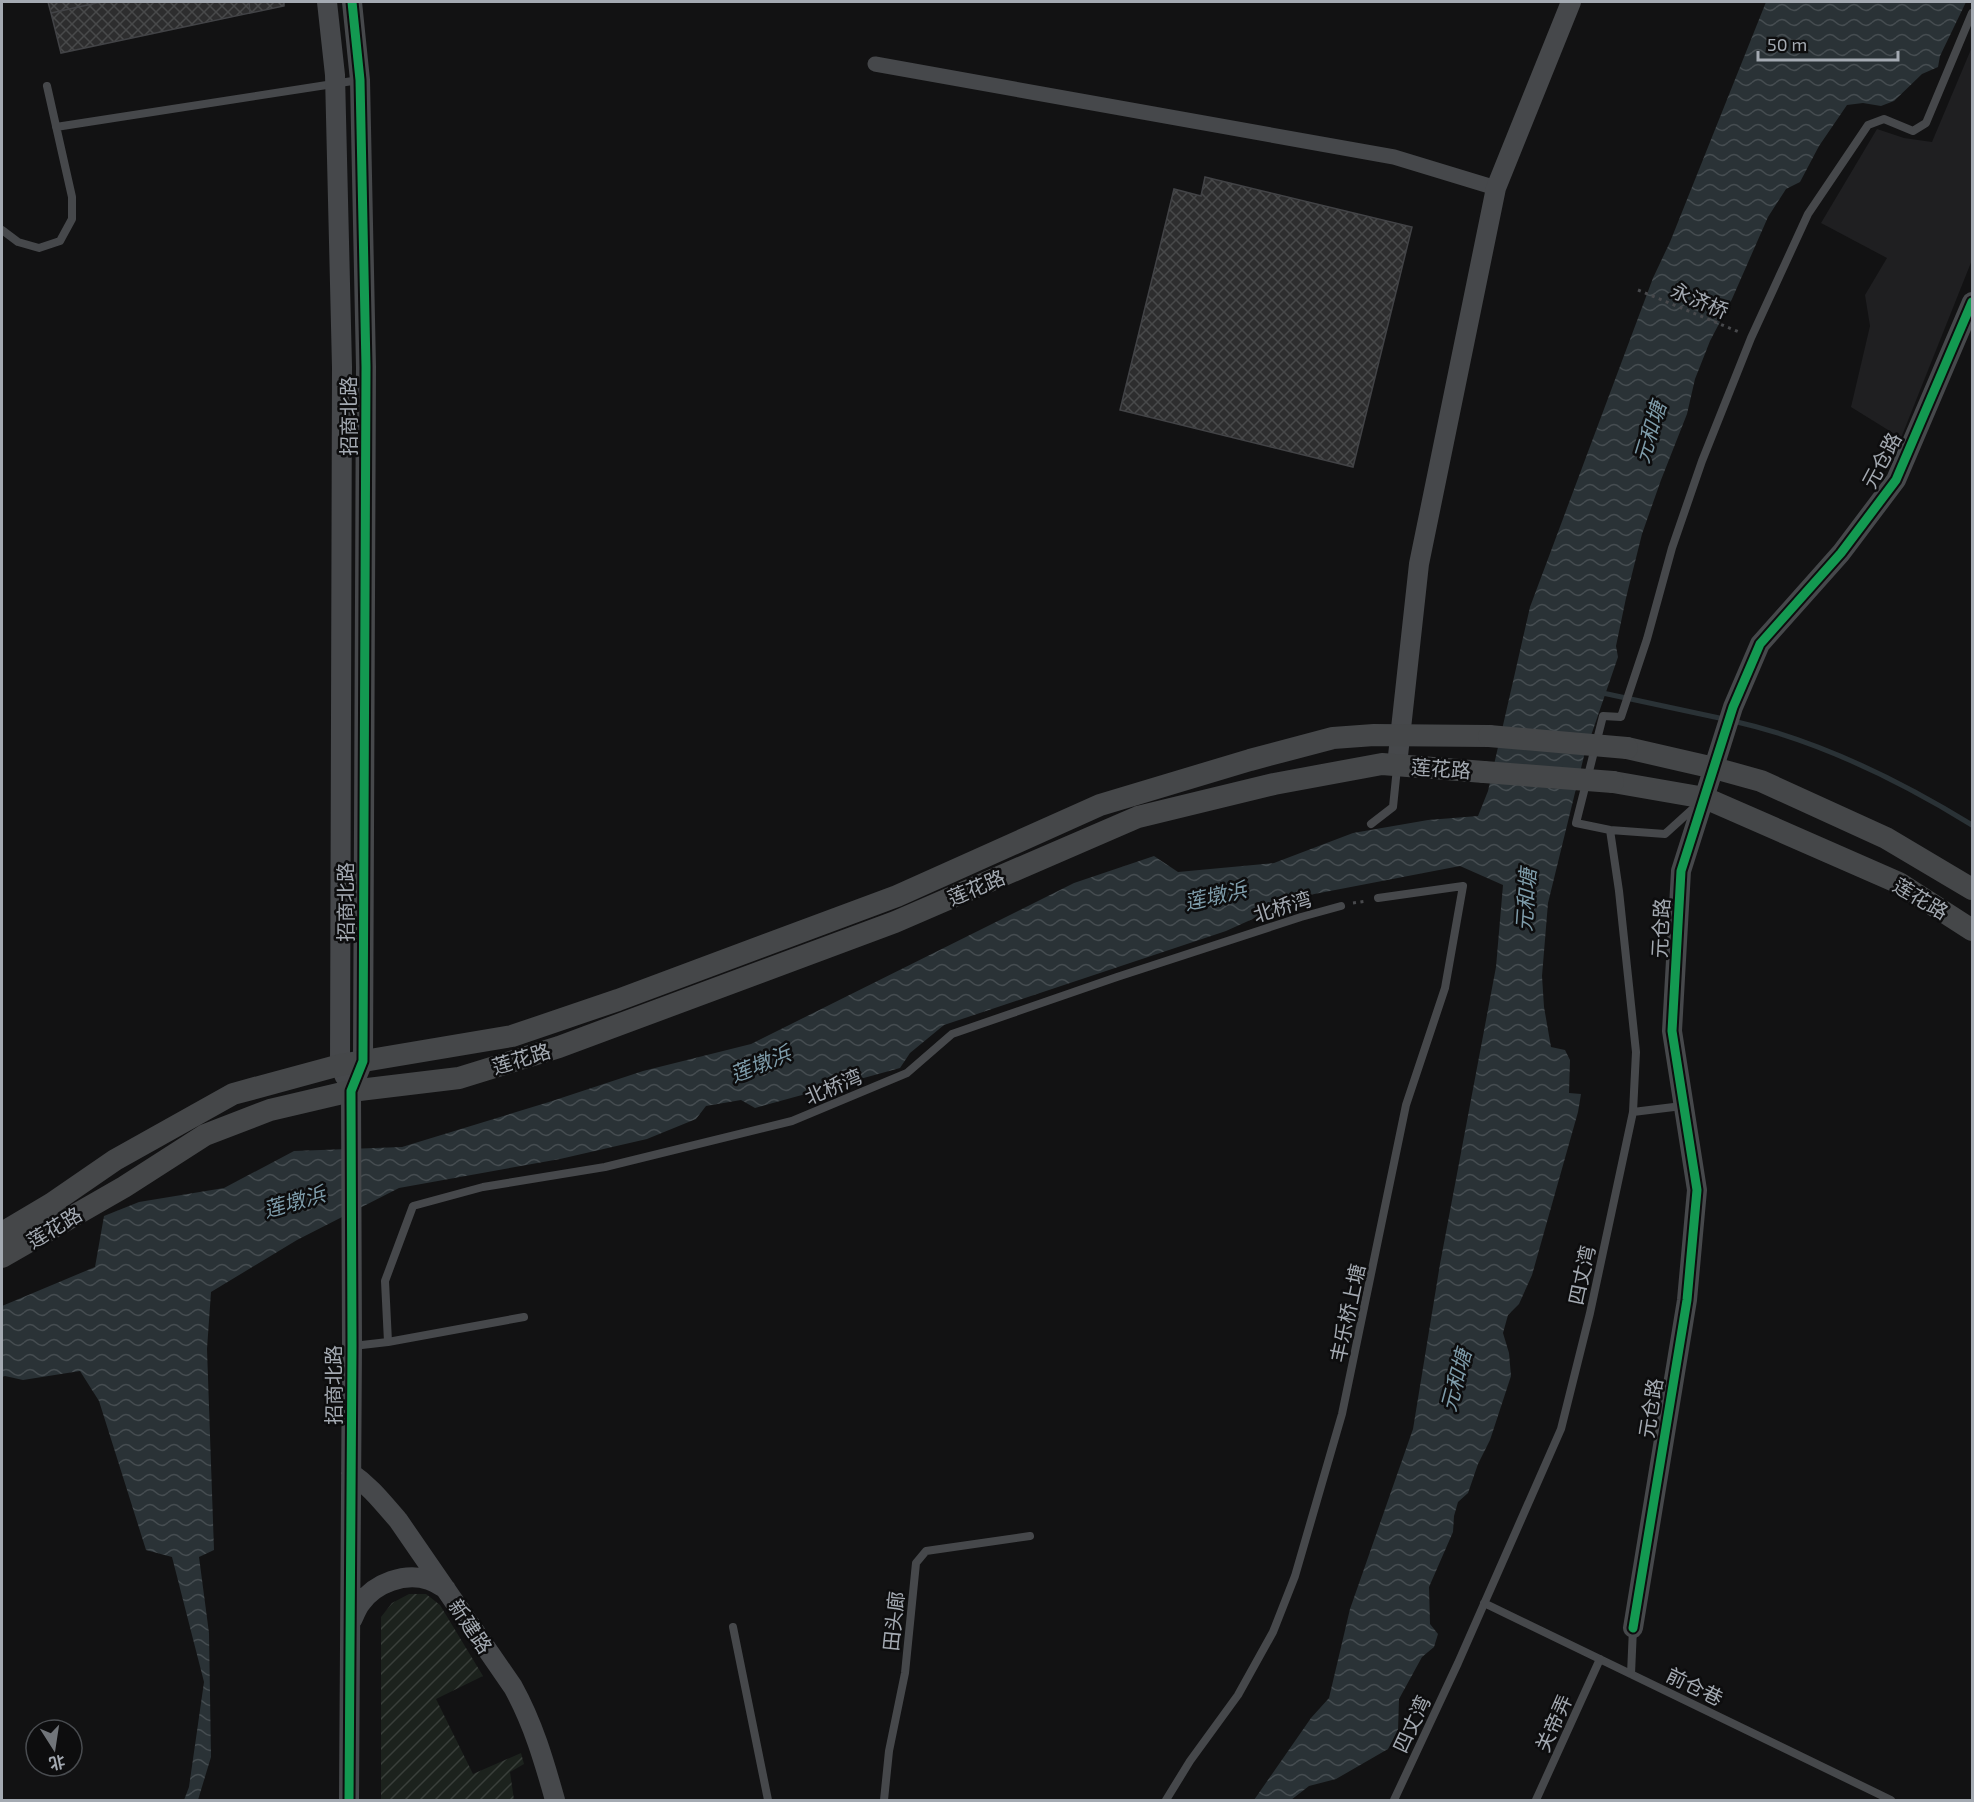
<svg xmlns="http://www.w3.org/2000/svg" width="1974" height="1802" viewBox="0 0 1974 1802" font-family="'Exo 2','Noto Sans SC',sans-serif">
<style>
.built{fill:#1f1f21}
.garden{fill:url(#garden-furrows)}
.water{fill:url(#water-waves)}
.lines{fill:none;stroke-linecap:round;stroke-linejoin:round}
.stream{stroke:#2a3236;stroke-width:5}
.building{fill:url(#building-cross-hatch);stroke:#424346;stroke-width:1.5}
.path{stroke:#48494c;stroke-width:3;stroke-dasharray:3 4.5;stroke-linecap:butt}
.service{stroke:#46484b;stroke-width:8}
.minor{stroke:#46484b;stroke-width:15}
.tertiary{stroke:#46484b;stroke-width:20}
.secondary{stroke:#454749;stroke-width:22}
.secondary-bridge{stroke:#454749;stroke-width:22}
.cycleway-casing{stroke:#0d0d0e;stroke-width:13}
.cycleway{stroke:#139951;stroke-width:9}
.labels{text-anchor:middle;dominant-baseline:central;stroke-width:5;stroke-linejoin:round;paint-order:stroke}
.street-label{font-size:20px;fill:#a4aab2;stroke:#0d0d0e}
.water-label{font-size:21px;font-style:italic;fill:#7e9caa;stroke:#0d0d0e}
</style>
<defs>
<pattern id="garden-furrows" width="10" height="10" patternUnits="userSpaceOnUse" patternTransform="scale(1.5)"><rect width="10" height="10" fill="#1c221d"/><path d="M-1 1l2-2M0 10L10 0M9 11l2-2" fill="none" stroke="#3a3f3b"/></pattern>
<pattern id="water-waves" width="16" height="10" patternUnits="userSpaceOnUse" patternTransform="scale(1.5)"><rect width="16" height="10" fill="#2a3236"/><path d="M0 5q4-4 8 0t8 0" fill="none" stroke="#464d51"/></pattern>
<pattern id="building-cross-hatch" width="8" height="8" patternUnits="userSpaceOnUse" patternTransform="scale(1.5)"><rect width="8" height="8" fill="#2d2d2e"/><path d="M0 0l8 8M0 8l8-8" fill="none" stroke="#48494a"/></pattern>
</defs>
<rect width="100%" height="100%" fill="#121213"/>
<path class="built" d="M1972 47V260L1901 438 1851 407 1870 326 1865 295 1887 258 1821 223 1877 129 1904 138 1932 142Z"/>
<path class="garden" d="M409 1594H426L440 1605 483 1676 436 1699 473 1774 521 1753 524 1764 510 1772 514 1800H381V1617L392 1603Z"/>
<path class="water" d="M1766 2H1966L1940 56 1938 67 1922 74 1894 101 1881 106 1863 103 1847 105 1819 146 1800 182 1786 189 1768 217 1732 299 1710 341 1695 379 1687 414 1661 480 1642 534 1626 598 1616 646 1618 657 1584 756 1548 903 1542 976 1544 1007 1551 1047 1565 1050 1570 1060 1569 1093 1581 1094 1578 1112 1532 1275 1519 1304 1508 1315 1503 1333 1509 1353 1511 1376 1490 1440 1478 1464 1468 1493 1458 1502 1454 1516 1453 1532 1429 1587 1430 1624 1438 1634 1434 1647 1422 1657 1399 1699 1398 1731 1388 1749 1336 1779 1309 1786 1291 1800H1254L1311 1718 1329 1698 1350 1609 1413 1429 1440 1264 1496 967 1503 885 1460 866 1304 896 1226 931 944 1025 910 1053 900 1068 755 1108 741 1100 706 1106 696 1119 647 1139 560 1159 399 1188 297 1240 211 1292 207 1349 214 1550 199 1557 209 1633 211 1757 198 1800H184L189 1787 204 1682 172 1557 146 1550 99 1401 80 1371 23 1380 5 1376 2 1377V1306L95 1267 104 1216 139 1202 224 1188 294 1151 402 1147 549 1102 643 1071 751 1044 1074 883 1154 856 1178 872 1274 863 1353 833 1428 820 1478 816 1488 791 1530 607 1653 278 1670 242Z"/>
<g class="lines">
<path class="stream" d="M1598 692 1724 719
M1733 721C1818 740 1899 780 1972 825"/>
</g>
<path class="building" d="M48 2H101L51 13Z
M101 2H249L250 13 61 53 51 13Z
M249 2H284V6L250 13Z
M1205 177 1412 227 1353 467 1120 410 1174 189 1201 196Z"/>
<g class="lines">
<path class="path" d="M1638 290 1739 332
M1353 903 1367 901"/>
<path class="service" d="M56 127 359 80
M2 230 18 242 39 248 60 241 72 219V197L47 86
M1697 805 1665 834 1610 830 1576 823 1603 716 1621 717 1647 639 1672 548 1702 461 1751 338 1808 214 1868 125 1884 119 1913 131 1926 123 1972 13
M1371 824 1393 807 1397 768
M1633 1112 1682 1106
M388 1342 385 1281 413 1206 483 1187 605 1167 792 1121 907 1073 952 1034 1117 977 1301 917 1341 906
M353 1346 388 1342 524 1317
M1484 1603 1891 1800
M733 1627 768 1800
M1631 1674 1633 1628
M884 1800 889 1751 905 1673 916 1563 926 1551 1030 1536
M1166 1800 1190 1761 1238 1695 1273 1632 1295 1576 1342 1414 1406 1105 1445 988 1463 886 1378 898
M1394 1800 1458 1663 1561 1429 1590 1313 1633 1112 1636 1052 1619 891 1610 830
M1536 1800 1600 1659"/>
<path class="minor" d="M875 64 1394 157 1496 188"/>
<path class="tertiary" d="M327 2 335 75 342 367 340 1065 345 1077
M1397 765 1419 564 1496 188 1571 2
M351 1473C370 1486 383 1503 398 1520L513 1687C533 1723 544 1761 555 1800
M352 1620C355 1614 357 1608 361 1603 375 1583 405 1572 429 1580 435 1582 441 1586 446 1589
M1633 1628 1687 1300 1697 1190 1672 1031 1681 871 1733 707 1760 644 1841 553 1896 480 1972 302
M349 1800 352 1346 351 1091 363 1061 366 367 360 80 352 2"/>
<path class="secondary" d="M1627 748 1714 768 1761 781 1886 838 1972 889
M1613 782 1705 798 1899 883 1972 930
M2 1233 51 1204 115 1160 233 1094 340 1065 512 1036 618 1000 897 896 1100 805 1250 760 1333 738 1374 735 1489 736
M2 1257 124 1187 205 1135 270 1110 351 1091 459 1078 559 1047 895 922 1138 817 1274 784 1382 764 1484 772"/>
<path class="secondary-bridge" d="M1489 736 1627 748
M1484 772 1613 782"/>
<g class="cycleway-casing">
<path id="cycleway" d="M1633 1628 1687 1300 1697 1190 1672 1031 1681 871 1733 707 1760 644 1841 553 1896 480 1972 302
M349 1800 352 1346 351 1091 363 1061 366 367 360 80 352 2"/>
</g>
<use href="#cycleway" class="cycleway"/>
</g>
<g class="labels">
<g class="street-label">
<text transform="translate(1700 300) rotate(23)">永济桥</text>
<text transform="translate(348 416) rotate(-90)">招商北路</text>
<text transform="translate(1881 460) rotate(-62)">元仓路</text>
<text transform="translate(1441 768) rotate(4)">莲花路</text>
<text transform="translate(976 887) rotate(-23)">莲花路</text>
<text transform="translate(1921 898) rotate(31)">莲花路</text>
<text transform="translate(345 902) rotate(-90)">招商北路</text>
<text transform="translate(1282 906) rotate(-17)">北桥湾</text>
<text transform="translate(1660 928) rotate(-87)">元仓路</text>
<text transform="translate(521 1058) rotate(-17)">莲花路</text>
<text transform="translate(833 1086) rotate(-23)">北桥湾</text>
<text transform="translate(54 1227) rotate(-31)">莲花路</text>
<text transform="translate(1581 1275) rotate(-78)">四丈湾</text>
<text transform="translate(1347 1313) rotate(-78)">丰乐桥上塘</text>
<text transform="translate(333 1385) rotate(-90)">招商北路</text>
<text transform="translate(1650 1408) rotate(-81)">元仓路</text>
<text transform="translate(893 1621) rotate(-84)">田头廊</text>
<text transform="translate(471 1626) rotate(56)">新建路</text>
<text transform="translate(1695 1686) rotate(26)">前仓巷</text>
<text transform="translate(1553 1723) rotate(-66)">关帝弄</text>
<text transform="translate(1411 1724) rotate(-65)">四丈湾</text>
</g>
<g class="water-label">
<text transform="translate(1649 432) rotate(-73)">元和塘</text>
<text transform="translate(1215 895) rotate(-13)">莲墩浜</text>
<text transform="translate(1525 900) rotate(-86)">元和塘</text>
<text transform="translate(760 1063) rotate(-22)">莲墩浜</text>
<text transform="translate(294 1201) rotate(-16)">莲墩浜</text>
<text transform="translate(1455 1380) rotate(-75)">元和塘</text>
</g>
</g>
<rect width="1974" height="1802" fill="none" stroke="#a4aab2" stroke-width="6"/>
<g transform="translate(54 1748) rotate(168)"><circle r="28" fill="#0d0d0e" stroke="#494c50" stroke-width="1.5"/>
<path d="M0-4.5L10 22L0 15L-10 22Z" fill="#71757a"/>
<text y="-9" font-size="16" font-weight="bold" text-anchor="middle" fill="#a4aab2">北</text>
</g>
<path d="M1758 51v9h140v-9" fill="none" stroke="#a4aab2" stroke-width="3"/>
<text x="1767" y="51" font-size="18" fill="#a4aab2" stroke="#0d0d0e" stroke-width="4.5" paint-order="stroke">50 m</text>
</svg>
